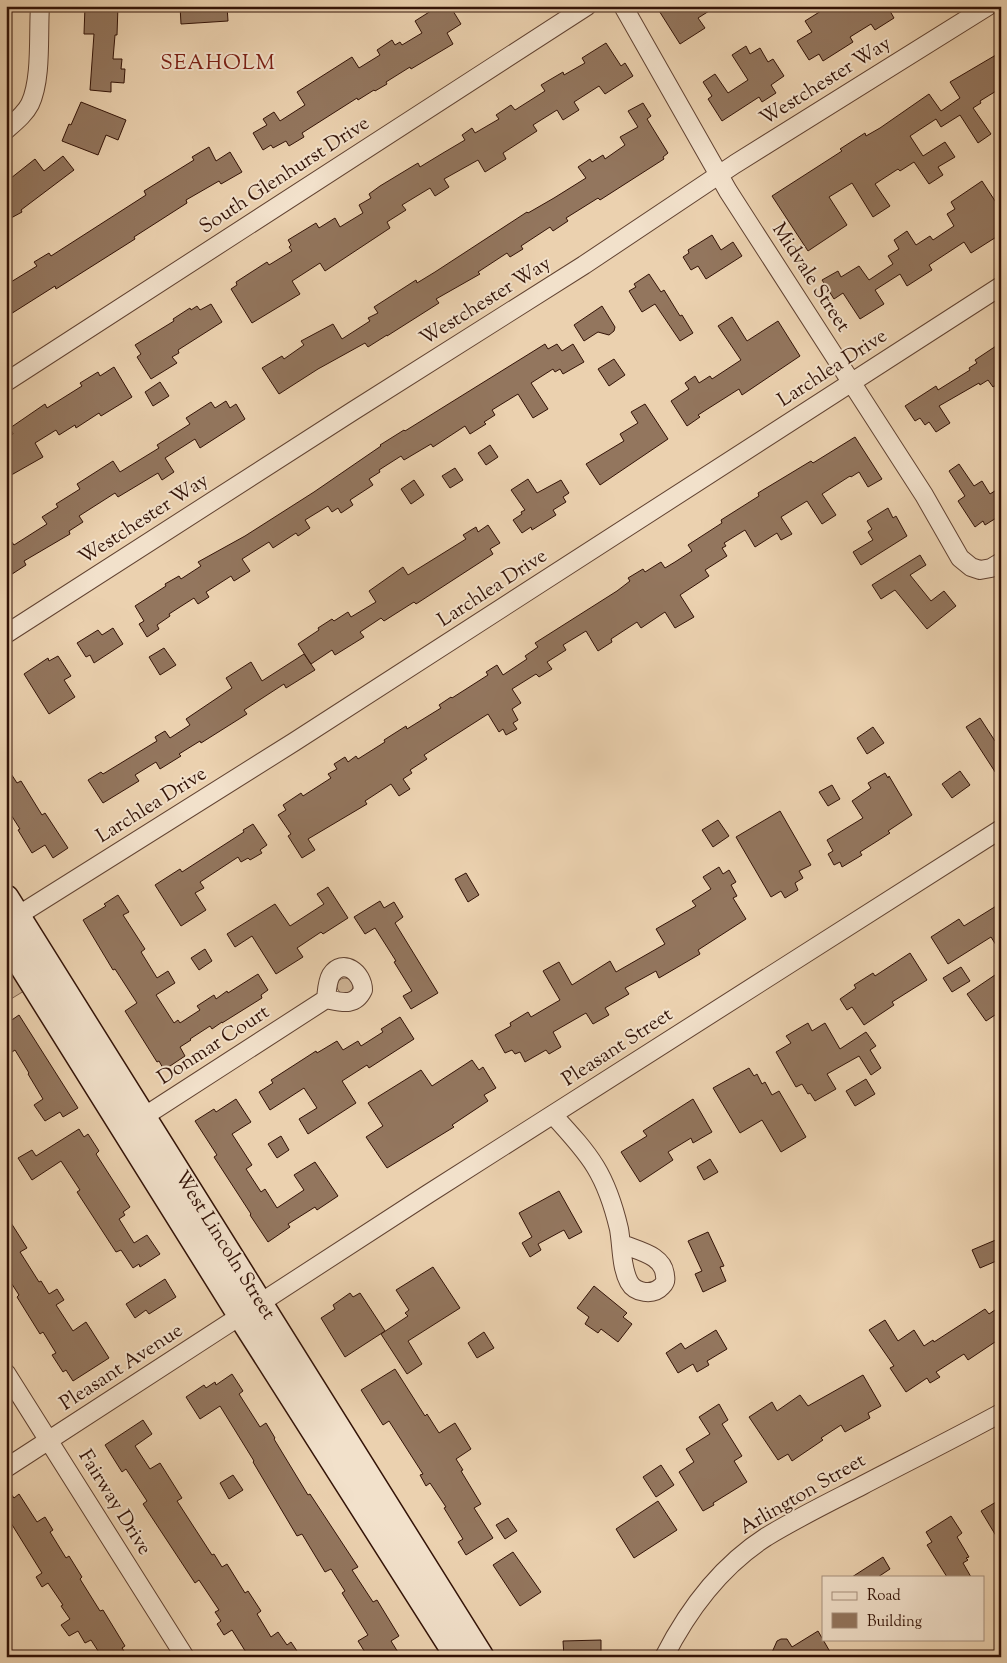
<svg xmlns="http://www.w3.org/2000/svg" width="1007" height="1663" viewBox="0 0 1007 1663" font-family="'Sorts Mill Goudy',serif">
<style>
.green{fill:#ccb192;stroke:#80624c}
.building{fill:#93765e;stroke:#331307}
.lines{fill:none;stroke-linecap:round;stroke-linejoin:round}
.street-casing{stroke:#614231;stroke-width:20}
.secondary-casing{stroke:#331307;stroke-width:28}
.street{stroke:#f2e1cb;stroke-width:18}
.secondary{stroke:#f2e1cb;stroke-width:25}
.labels{text-anchor:middle;dominant-baseline:central;stroke-width:4;stroke-linejoin:round;paint-order:stroke}
.street-label{font-size:20px;fill:#331307;stroke:#f2e1cb}
.neighbourhood-label{font-size:21px;letter-spacing:1px;fill:#7a1f14;stroke:#f2e1cb}
</style>
<rect width="100%" height="100%" fill="#ebd1af"/>
<filter id="stains"><feTurbulence type="fractalNoise" baseFrequency=".004" numOctaves="4"/><feColorMatrix values="0 0 0 0 .2 0 0 0 0 .09 0 0 0 0 .02 0 0 0 .5 -.17"/></filter>
<radialGradient id="worn" r=".72"><stop offset=".6" stop-color="#630" stop-opacity="0"/><stop offset="1" stop-color="#630" stop-opacity=".3"/></radialGradient>
<path class="green" d="M6 963 24 991 6 1002Z
M337 986a8 8 0 1 1 16 0a8 8 0 1 1-16 0Z"/>
<path class="building" d="M85 6H118L117 35H115L113 59H122L121 69H125L124 83 111 82V92L90 90 94 34H84Z
M180 6H227L228 21 181 24Z
M444 6H450L461 24 447 33 453 44 411 69 410 67 386 82 387 84 375 91 374 90 358 100 357 98 302 133 304 137 289 146 286 141 273 148 271 145 263 150 253 133 267 125 263 119 274 112 280 121 305 105 297 92 352 57 359 68 380 55 377 50 392 40 395 45 400 42 402 45 422 33 415 21 434 9 436 11Z
M656 6H717L698 18 705 28 680 44Z
M817 6H887L894 18 875 30 871 24 850 37 853 42 823 61 819 54 809 60 797 41 812 32 805 21 821 11Z
M606 43 621 66 625 63 633 76 605 94 599 86 574 102 579 110 563 120 557 110 533 125 537 131 503 153 506 159 485 172 478 160 444 179 449 187 435 196 430 188 402 205 406 210 387 222 390 228 325 271 320 263 292 281 300 294 252 323 231 289 237 285 236 282 267 262 269 265 292 251 289 247 291 245 288 240 316 223 319 228 335 218 340 227 363 213 359 205 371 198 369 194 380 186 418 163 420 167 443 153 465 140 462 135 472 128 475 133 499 119 496 115 511 105 515 110 545 91 541 85 563 72 564 75 585 63 582 58Z
M746 46 750 54 760 48 768 62 773 59 784 76 771 85 776 93 762 102 759 97 722 121 708 99 712 96 703 82 715 74 728 93 748 80 732 55Z
M1001 52V88L980 101 981 103 973 108 991 134 978 143 960 115 941 127 936 119 910 136 923 156 945 142 955 157 938 167 943 175 929 184 914 162 900 171 898 169 875 184 890 206 873 217 852 183 829 197 847 225 808 251 772 196 842 151 840 149 865 133 866 136 880 128 929 94 941 111 960 98 950 82Z
M81 102 126 120 118 140 106 135 98 155 62 141 69 124 71 125Z
M643 103 651 116 647 119 668 153 663 157 664 159 600 200 598 198 566 218 568 221 553 231 550 227 521 246 523 249 510 257 507 253 478 272 480 274 436 299 439 303 387 336V335L368 347 365 343 318 369 279 394 262 368 282 356 284 359 304 345 301 341 333 324 342 339 370 321 368 318 378 313 374 307 416 280 417 283 435 272 527 212 528 213 554 198 586 178 578 167 590 159 592 162 603 155 605 159 625 145 620 137 638 127 628 111Z
M209 147 216 161 230 152 242 172 221 184 219 181 186 200 187 203 134 237 135 239 56 289 55 286 6 317V285L37 266 34 262 49 253 51 256 146 195 144 191 194 160 192 157Z
M63 156 74 170 21 210 22 212 11 218 6 210V182L35 159 44 171Z
M982 181 1001 210V234L971 253 964 242 929 265 932 270 907 286 900 274 875 290 884 304 860 319 843 293 834 299 822 280 838 271 841 277 859 266 869 280 893 264 888 256 899 249 894 240 907 231 916 245 930 236 933 240 954 226 947 214 955 209 951 202Z
M712 235 721 250 733 242 742 256 706 279 698 266 691 270 683 257 689 253 688 250Z
M649 274 661 292 664 290 680 316 682 315 693 333 680 341 655 304 642 312 629 291 636 287 634 284Z
M211 304 222 322 178 350 179 353 172 357 177 363 151 379 137 357 141 354 135 345 174 321 173 319 190 308 191 310 197 306 200 310Z
M602 306 615 327 614 331 609 335 598 332 584 341 574 325Z
M732 317 747 341 778 321 800 356 742 395 739 389 698 415 700 417 687 426 671 401 689 389 685 383 695 376 699 383 710 376 712 379 741 360 718 326Z
M545 344 548 349 557 344 562 351 573 344 584 362 563 374 560 369 555 372 553 369 531 383 548 409 533 418 518 394 492 410 495 415 484 422 486 424 470 434 465 426 433 447 431 444 404 460 401 456 379 470 380 472 369 479 373 485 350 500 353 505 341 513 338 508 332 512 328 506 305 520 310 528 298 536 296 533 273 548 269 542 242 559 250 571 234 581 231 576 206 592 209 597 198 604 194 598 169 614 170 616 157 625 159 629 147 637 139 624 144 621 135 606 166 586 165 584 179 576 181 579 201 566 198 562 245 536 314 492 381 446 380 445 404 430 405 431Z
M996 346 1001 353V382L993 387 988 380 980 385 979 383 939 406 950 423 936 432 929 422 925 425 920 418 915 421 905 406 936 386 938 390 970 370 969 368 977 363 975 360Z
M614 359 625 375 609 386 598 369Z
M114 367 132 397 101 416 99 413 76 428 75 425 59 435 56 430 35 443 43 457 6 478V438L13 434 10 428 45 404 47 408 82 386 80 383 98 372 100 376Z
M160 382 169 396 153 406 145 392Z
M226 401 230 408 236 404 245 419 200 448 195 439 165 458 174 472 162 480 158 473 118 497 115 493 79 516 83 522 69 531 70 534 24 561 26 565 6 578V534L14 545 47 524 42 517 58 507 56 504 80 489 77 484 113 461 120 472 159 448 157 445 190 424 186 418 211 402 215 408Z
M645 404 668 439 600 485 586 464 624 441 620 434 638 423 631 412Z
M855 437 882 479 868 487 859 472 851 477 850 476 822 494 836 515 822 524 807 501 781 517 792 534 781 540 777 533 755 547 745 530 724 543 726 546 722 548 727 556 705 570 709 576 680 595 694 617 675 628 665 612 641 628 637 622 611 639 612 642 598 651 586 631 563 645 566 650 547 662 552 669 539 677 536 674 512 689 521 703 512 709 518 720 513 723 517 729 506 735 503 729 499 732 488 714 424 755 427 759 410 770 412 773 403 779 410 789 399 796 391 784 365 801 367 804 308 839 315 850 302 858 288 836 291 834 278 815 286 810 283 805 301 793 303 796 331 778 328 774 337 769 334 764 345 757 348 762 356 756 358 759 385 742 384 740 406 726 407 729 441 708 439 705 451 697 452 698 488 675 486 672 497 665 503 675 527 659 525 656 538 647 535 643 617 591 630 581 628 578 643 569 645 572 661 562 665 568 675 562 692 551 688 545 722 523 721 520 759 496 758 493 811 461 813 463Z
M490 445 498 457 486 465 478 453Z
M959 464 974 486 982 481 990 494 1001 487V515L985 525 983 521 975 527 958 501 965 496 949 471Z
M455 468 463 480 450 488 442 476Z
M528 479 537 493 561 480 569 493 563 497 566 502 553 510 556 515 532 530 531 527 522 533 513 520 522 514 521 512 525 510 511 490Z
M414 480 424 495 411 504 401 489Z
M888 508 893 518 896 516 907 536 861 565 853 552 873 540 868 532 872 529 867 521Z
M488 525 500 543 490 549 493 554 416 604 414 602 384 621 381 618 360 632 364 637 335 655 332 650 311 664 298 644 319 630 318 628 332 619 334 621 348 612 351 617 376 602 369 591 403 567 408 575 466 539 463 535 476 527 478 532Z
M920 555 926 565 910 575 931 601 944 591 956 606 927 629 895 590 881 599 872 585Z
M113 628 123 644 94 663 90 655 86 657 77 643 98 630 102 635Z
M164 648 176 665 160 675 149 657Z
M304 654 315 670 286 688 284 684 244 710 247 714 201 743 200 741 179 754 181 756 160 769 156 762 135 775 139 781 103 803 88 780 101 772 103 774 157 741 155 737 165 731 170 738 190 725 186 719 232 688 226 678 251 662 262 681Z
M58 656 71 676 64 680 75 697 49 714 24 674 48 658 49 661Z
M980 718 995 741 1001 737V781L966 727Z
M873 727 884 743 867 754 857 738Z
M6 766 17 783 21 781 42 815 45 813 68 848 53 858 45 845 32 853 18 830 20 829 6 807Z
M960 771 970 785 952 798 942 784Z
M885 773 888 778 889 776 912 815 888 831 890 833 860 852 862 855 842 867 840 862 834 865 828 854 833 851 827 840 863 818 852 801 871 788 868 783Z
M832 785 840 799 828 806 819 792Z
M780 811 811 865 799 871 803 878 795 883 798 890 785 898 781 891 771 897 736 837Z
M718 820 729 836 713 847 702 830Z
M253 824 267 845 260 850 262 853 250 860 248 858 241 862 238 857 200 882 204 888 195 893 206 910 181 926 155 885 180 869 182 872 244 832 243 830Z
M719 867 723 874 729 870 736 882 731 885 737 896 733 898 746 919 698 950 700 954 659 978 656 971 625 988 629 994 605 1008 609 1015 593 1024 586 1013 553 1032 561 1047 549 1054 546 1050 525 1062 520 1052 515 1054 512 1050 505 1053 495 1035 511 1026 510 1023 528 1012 531 1017 560 1000 543 971 559 962 572 985 610 961 616 972 665 944 656 929 696 906 692 901 711 889 703 877Z
M466 873 479 895 468 902 455 879Z
M328 887 348 918 323 934 321 932 297 948 303 957 276 974 252 936 235 947 227 934 275 904 290 926 324 904 317 894Z
M118 895 129 912 123 915 145 949 141 952 157 978 168 971 175 983 156 995 174 1023 178 1020 180 1023 200 1010 197 1006 214 995 216 999 227 991 228 993 258 974 268 990 261 995 262 998 222 1023V1022L212 1029 210 1026 190 1039 191 1040 180 1047 185 1056 164 1070 159 1061 157 1062 125 1011 137 1003 115 969 113 970 83 920 106 906 104 904Z
M380 901 384 908 394 902 403 917 395 923 438 993 411 1009 403 996 412 991 394 962 396 961 375 928 365 934 354 917Z
M1001 903V953L991 937 948 964 931 937 959 919 964 926Z
M205 949 212 961 199 970 191 958Z
M910 953 927 980 892 1002 894 1005 864 1025 852 1007 847 1010 840 999 856 988 854 985 873 973 875 976Z
M961 967 970 981 952 992 943 978Z
M995 975 1001 984V1011L986 1021 967 994Z
M19 1015 78 1108 63 1117 60 1112 45 1121 34 1105 43 1099 28 1074 29 1073 15 1050 6 1056V1024Z
M400 1017 414 1039 369 1068 367 1065 342 1081 356 1103 308 1134 299 1119 317 1108 304 1088 270 1110 259 1092 273 1083 271 1080 316 1051 317 1053 337 1041 343 1050 358 1041 361 1046 383 1032 381 1029Z
M808 1023 812 1031 825 1023 840 1049 866 1032 876 1046 870 1050 881 1068 871 1075 859 1056 827 1074 836 1089 815 1101 810 1093 808 1094 802 1084 796 1087 776 1052 791 1043 786 1036Z
M472 1060 479 1070 483 1067 496 1088 484 1095 488 1101 452 1125 454 1127 387 1168 366 1137 383 1126 368 1103 421 1070 432 1086Z
M749 1068 754 1076 757 1074 762 1084 765 1082 772 1095 779 1091 806 1137 781 1152 762 1120 740 1133 713 1088Z
M866 1079 875 1094 855 1106 846 1091Z
M236 1099 251 1122 232 1134 252 1165 246 1169 261 1192 265 1189 277 1208 304 1190 294 1175 315 1162 338 1196 317 1210 315 1207 288 1224 290 1227 268 1242 250 1215 251 1214 214 1157 217 1155 195 1121 214 1109 216 1112Z
M693 1099 712 1132 693 1143 691 1138 668 1152 673 1160 640 1182 621 1152 647 1136 643 1131Z
M79 1129 84 1137 88 1134 99 1151 96 1154 130 1207 123 1212 125 1215 119 1219 134 1243 147 1235 160 1254 140 1267 139 1264 133 1268 121 1250 116 1252 77 1192 80 1190 61 1161 32 1180 18 1158 32 1150 36 1156Z
M281 1136 289 1150 277 1158 268 1144Z
M710 1159 718 1172 704 1180 697 1167Z
M559 1191 582 1232 569 1239 564 1230 560 1232 538 1244 541 1250 530 1257 522 1243 532 1237 519 1213Z
M6 1215 27 1248 20 1252 39 1282 41 1281 49 1294 57 1289 64 1300 56 1305 73 1331 86 1322 109 1358 73 1381 66 1370 63 1372 52 1355 56 1353 43 1332 40 1334 17 1297 19 1295 6 1275Z
M708 1232 724 1266 720 1267 726 1281 703 1292 695 1274 702 1271 688 1241Z
M998 1239 1001 1245V1259L980 1268 972 1250Z
M433 1267 460 1308 408 1341 422 1364 407 1374 381 1334 408 1316 405 1313 409 1310 396 1290Z
M165 1279 176 1297 149 1314 146 1310 135 1318 126 1304Z
M594 1286 627 1313 623 1317 632 1324 618 1342 601 1329 598 1333 585 1324 589 1317 577 1308Z
M350 1293 353 1297 360 1293 385 1331 345 1357 321 1318 335 1309 333 1305Z
M1001 1306V1338L968 1360 964 1354 936 1372 940 1377 930 1383 927 1378 906 1392 890 1368 894 1366 869 1330 885 1320 898 1341 914 1330 924 1346 933 1340 934 1342 985 1309 989 1314Z
M716 1330 727 1349 707 1361 709 1365 697 1372 693 1364 678 1373 666 1353 681 1343 685 1349Z
M484 1332 494 1348 477 1358 468 1343Z
M395 1369 425 1416 427 1414 439 1433 455 1423 471 1449 456 1459 463 1470 461 1471 481 1504 474 1508 493 1538 466 1555 458 1542 463 1539 444 1508 446 1507 430 1483 426 1486 420 1475 423 1474 389 1421 383 1425 361 1390Z
M232 1374 243 1391 239 1394 260 1427 266 1423 275 1438 274 1439 308 1495 310 1494 358 1567 352 1570 373 1602 377 1600 399 1636 391 1641 401 1657H368L358 1641 368 1635 342 1593 345 1591 331 1569 325 1572 302 1534 297 1536 253 1462 254 1461 220 1406 200 1419 186 1397 204 1385 206 1388 215 1382 216 1385Z
M863 1375 881 1406 868 1413 870 1418 845 1432 841 1425 821 1438 823 1440 792 1461 788 1454 778 1460 749 1417 772 1402 777 1411 800 1395 808 1406Z
M719 1404 728 1420 722 1424 742 1456 734 1461 747 1482 713 1503 714 1505 703 1511 679 1472 694 1462 686 1449 710 1434 699 1417Z
M143 1420 152 1434 135 1446 150 1469 160 1463 182 1498 177 1501 212 1555 214 1554 222 1567 227 1564 245 1593 248 1591 261 1611 257 1614 271 1637 278 1632 287 1645 291 1642 301 1657H249L232 1630 224 1635 217 1624 221 1621 215 1612 219 1610 199 1580 195 1583 143 1504 147 1501 126 1469 122 1472 105 1445Z
M661 1465 674 1485 656 1497 643 1477Z
M233 1475 243 1490 229 1499 220 1483Z
M6 1487 14 1498 19 1494 37 1522 45 1517 53 1530 50 1532 66 1558 69 1556 82 1577 80 1579 100 1611 103 1610 125 1646 122 1648 128 1657H102L91 1640 85 1643 78 1631 69 1636 61 1625 70 1619 61 1606 63 1605 48 1583 42 1587 36 1577 42 1573 6 1515Z
M1001 1499V1544L981 1511Z
M658 1501 677 1530 634 1558 616 1529Z
M951 1516 962 1533 957 1537 969 1557 966 1558 968 1560 963 1563 971 1577H947L927 1545 932 1542 926 1532Z
M508 1518 517 1531 505 1539 496 1525Z
M513 1552 541 1592 520 1606 493 1565Z
M883 1557 890 1569 878 1577H852Z
M818 1631 833 1657H770L777 1641 781 1639H787L792 1647Z
M601 1640V1657H564L563 1641Z"/>
<g class="lines">
<g class="street-casing">
<path id="street" d="M623 6 728 191 924 495 960 558 971 567 980 570 991 568 1001 562
M6 130C15 122 25 114 30 104 42 79 38 34 40 6
M6 382 587 6
M6 634 353 411 584 265 735 164 988 6
M6 923 294 742 1001 286
M553 1115C591 1156 606 1174 619 1229 622 1246 621 1267 629 1282 635 1293 653 1296 662 1286 665 1283 666 1280 665 1276 664 1255 638 1251 622 1244
M134 1123 326 999C341 1002 355 1007 363 990 363 973 343 957 331 975 327 982 327 991 326 999
M6 1373 185 1657
M6 1468 428 1194 1001 829
M664 1657C688 1610 721 1566 766 1537 797 1518 830 1502 863 1485 909 1461 955 1438 1001 1413"/>
</g>
<g class="secondary-casing">
<path id="secondary" d="M6 898 481 1657
M6 940 241 1316 458 1657"/>
</g>
<use href="#street" class="street"/>
<use href="#secondary" class="secondary"/>
</g>
<g class="labels">
<g class="street-label">
<text transform="translate(826 82) rotate(-32)">Westchester Way</text>
<text transform="translate(285 176) rotate(-33)">South Glenhurst Drive</text>
<text transform="translate(810 278) rotate(57)">Midvale Street</text>
<text transform="translate(486 302) rotate(-32)">Westchester Way</text>
<text transform="translate(833 369) rotate(-33)">Larchlea Drive</text>
<text transform="translate(144 520) rotate(-33)">Westchester Way</text>
<text transform="translate(493 589) rotate(-33)">Larchlea Drive</text>
<text transform="translate(152 806) rotate(-32)">Larchlea Drive</text>
<text transform="translate(214 1046) rotate(-33)">Donmar Court</text>
<text transform="translate(618 1048) rotate(-33)">Pleasant Street</text>
<text transform="translate(224 1246) rotate(58)">West Lincoln Street</text>
<text transform="translate(122 1368) rotate(-33)">Pleasant Avenue</text>
<text transform="translate(803 1495) rotate(-30)">Arlington Street</text>
<text transform="translate(114 1503) rotate(58)">Fairway Drive</text>
</g>
<g class="neighbourhood-label">
<text x="218" y="64">SEAHOLM</text>
</g>
</g>
<rect width="1007" height="1663" fill="none" stroke="#ebd1af" stroke-width="25"/>
<rect x="8" y="8" width="992" height="1648" fill="none" stroke="#331307" stroke-width="2.5"/>
<rect x="12" y="12" width="982" height="1638" fill="none" stroke="#331307"/>
<rect x="822" y="1576" width="162" height="65" fill="#f2e1cb" stroke="#a68f7d"/>
<rect x="832" y="1592" width="25" height="8" fill="#f2e1cb" stroke="#a68f7d"/>
<text x="867" y="1600" font-size="15" fill="#331307">Road</text>
<rect x="832" y="1613" width="25" height="15" fill="#93765e" stroke="#a68f7d"/>
<text x="867" y="1626" font-size="15" fill="#331307">Building</text>
<rect width="100%" height="100%" filter="url(#stains)"/>
<rect width="100%" height="100%" fill="url(#worn)"/>
</svg>
